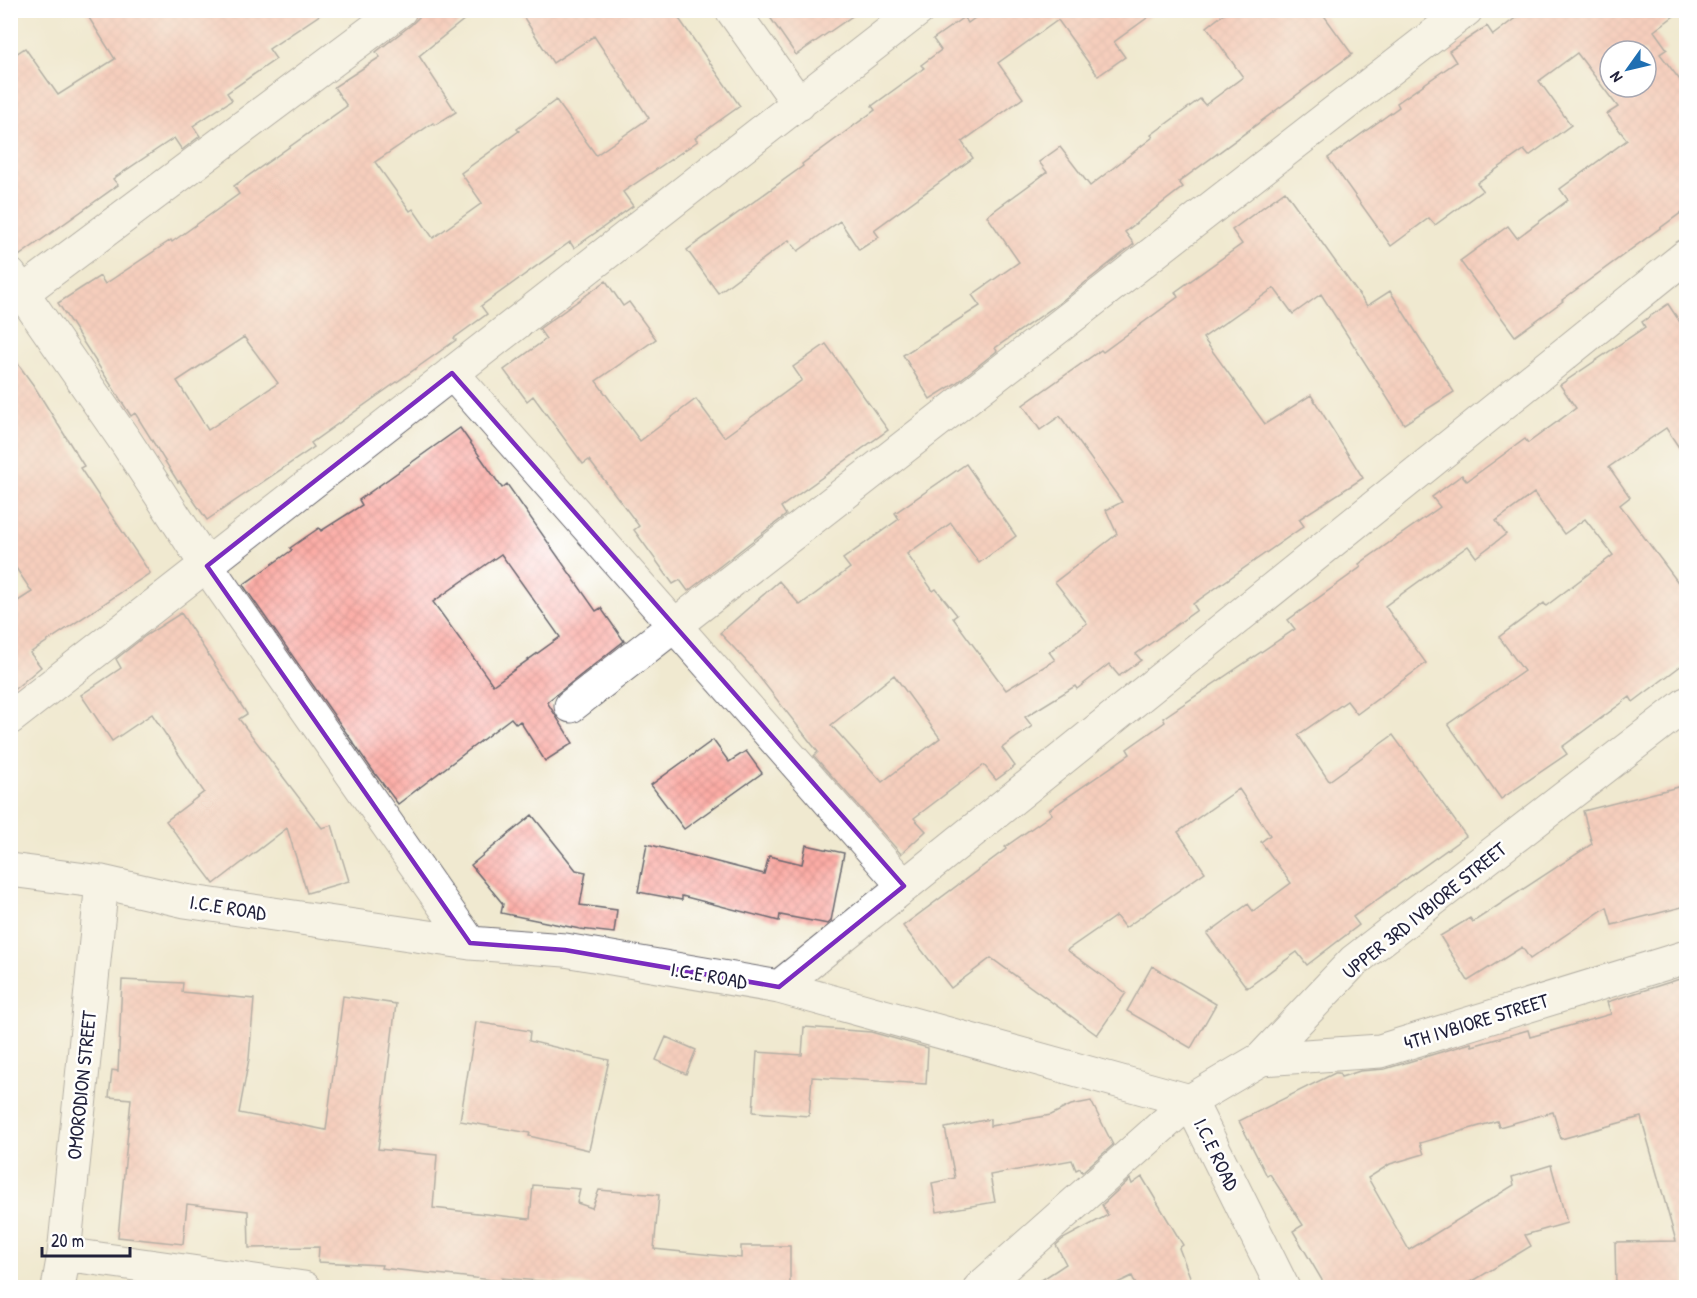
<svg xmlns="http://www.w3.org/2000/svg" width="1697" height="1298" viewBox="0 0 1697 1298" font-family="'Patrick Hand',sans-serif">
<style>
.building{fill:url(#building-cross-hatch);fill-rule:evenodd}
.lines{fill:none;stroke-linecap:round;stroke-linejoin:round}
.minor-casing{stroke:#6a686f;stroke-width:35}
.minor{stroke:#fff;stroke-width:33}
.marked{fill:none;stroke:#7b2cbf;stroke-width:4.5;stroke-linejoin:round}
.labels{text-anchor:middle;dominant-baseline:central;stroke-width:5;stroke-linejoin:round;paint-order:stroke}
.street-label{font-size:20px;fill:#22223b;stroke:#fff}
</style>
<defs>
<pattern id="building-cross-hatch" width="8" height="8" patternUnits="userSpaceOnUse" patternTransform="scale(1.5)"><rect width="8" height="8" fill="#fcaca5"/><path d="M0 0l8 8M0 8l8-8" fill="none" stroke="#d8948f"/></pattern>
</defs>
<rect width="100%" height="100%" fill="#fff"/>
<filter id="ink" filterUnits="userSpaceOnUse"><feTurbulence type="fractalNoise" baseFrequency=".0167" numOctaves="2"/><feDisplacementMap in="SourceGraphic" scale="12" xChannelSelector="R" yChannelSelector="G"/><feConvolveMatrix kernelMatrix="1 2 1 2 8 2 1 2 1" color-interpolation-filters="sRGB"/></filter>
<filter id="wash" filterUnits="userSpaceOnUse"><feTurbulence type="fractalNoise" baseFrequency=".008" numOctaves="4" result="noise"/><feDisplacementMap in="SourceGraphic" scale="24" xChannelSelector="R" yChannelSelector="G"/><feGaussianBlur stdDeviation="1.35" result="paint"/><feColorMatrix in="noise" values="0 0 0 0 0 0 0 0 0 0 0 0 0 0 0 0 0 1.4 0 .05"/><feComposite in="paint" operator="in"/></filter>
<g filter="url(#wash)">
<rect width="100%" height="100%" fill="#f0e9d0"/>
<g id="blocks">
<path class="building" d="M84 10H327L269 49 276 59 227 93 232 100 193 126 200 136 182 150 174 138 113 179 118 185 16 258 10 257V58L25 48 58 95 115 59Z
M426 10H476L419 56 456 112 435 125 433 123 375 162 410 211 413 209 433 238 482 203 461 173 519 131 517 129 556 100 596 155 649 118 594 36 553 63 519 10H673L740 106 695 138 698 141 623 192 633 206 574 248 570 242 481 306 487 314 454 338 456 340 311 443 314 447 207 520 180 481 178 482 135 413 131 416 58 303 100 276 105 284 171 240 172 242 239 194 234 186 347 106 334 87 380 57 376 52 411 25ZM244 337 278 383 208 430 177 381Z
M765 10H861L796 55Z
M986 10H1158L1114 42 1125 57 1098 76 1058 20 998 63 1023 98 962 142 973 158 874 230 879 237 859 250 840 221 798 251 789 240 718 293 687 250 803 166 802 164 875 110 872 106 924 68 921 65 941 50 933 39 964 17 968 23Z
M1229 10H1320L1352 54 1179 182 1183 187 1125 232 1134 244 1058 304 995 348 997 351 956 383 930 399 903 355 980 306 972 295 1019 262 987 216 1047 172 1039 162 1060 147 1090 186 1153 137 1151 135 1200 99 1205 105 1243 77 1207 27Z
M1526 10H1682L1654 31 1667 49 1660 54 1686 88V209L1562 300 1563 301 1515 336 1460 261 1508 226 1517 238 1568 200 1560 189 1627 140 1607 114 1618 107 1577 53 1539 81 1571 125 1529 156 1524 150 1477 183 1483 190 1435 225 1429 218 1391 246 1328 158 1399 107 1397 103 1456 62 1449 51 1487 26 1493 35ZM1610 51H1646V87H1610Z
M1285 191 1367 306 1390 291 1454 392 1404 424 1321 294 1293 314 1274 288 1203 338 1265 424 1311 395 1363 478 1299 519 1304 526 1193 604 1197 610 1136 654 1141 660 1119 676 1109 664 1077 689 1075 686 1025 717 1032 726 1002 748 1015 766 996 780 984 765 914 818 926 831 901 854 814 756 818 752 749 664 720 633 779 581 800 605 850 568 843 559 899 519 895 513 966 464 1016 536 979 563 951 523 907 554 933 591 936 589 957 615 953 618 1006 690 1055 660 1049 652 1087 623 1055 582 1117 534 1106 510 1122 502 1060 416 1040 430 1023 405 1101 350 1103 352 1178 297 1175 292 1242 244 1232 230ZM894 675 940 738 882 782 831 725Z
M606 281 623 306 629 302 656 339 596 381 640 441 696 399 724 437 802 380 793 367 826 344 888 430 781 507 786 515 688 591 680 580 673 584 634 530 639 526 589 460 583 464 533 396 527 401 504 370 546 339 539 329Z
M1668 304 1686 331V458L1666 428 1609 467 1630 497 1620 505 1686 593V662L1633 702 1630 697 1562 747 1567 754 1501 799 1448 724 1524 671 1499 637 1544 603 1546 606 1613 555 1585 519 1564 534 1534 493 1496 521 1506 534 1476 557 1468 546 1385 606 1426 663 1357 714 1347 701 1298 735 1329 781 1393 735 1466 836 1353 917 1359 925 1307 965 1297 952 1247 988 1207 934 1248 904 1253 911 1291 883 1261 842 1270 835 1239 789 1178 832 1205 872 1125 928 1116 916 1067 950 1126 993 1097 1035 991 958 951 988 903 926 1006 849 1005 847 1052 814 1049 810 1130 754 1127 749 1165 722 1163 718 1295 629 1288 620 1361 567 1359 564 1440 507 1432 497 1462 475 1467 481 1525 439 1528 443 1576 408 1560 385 1645 327 1642 322Z
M10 353 34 386 84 466 80 468 150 573 30 653 41 667 10 693V606L32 592 10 559Z
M460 428 502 488 507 484 596 611 601 608 624 641 547 702 573 743 545 761 520 721 516 724 511 718 398 804 373 771 243 585 292 550 290 548 319 528 321 531 362 505 359 500ZM501 554 560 637 493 685 433 602Z
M181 613 247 714 239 719 322 828 332 825 349 881 307 893 287 828 214 884 166 821 204 792 152 714 112 741 81 695 121 668 116 659 145 636Z
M713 740 729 762 746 751 762 773 684 829 651 785Z
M1686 785V906L1612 925 1607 907 1530 959 1522 947 1468 981 1440 936 1470 918 1473 922 1592 844 1583 811Z
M532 815 576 870 586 872 580 905 617 910 614 933 580 929 501 913 503 904 471 865Z
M647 844 764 874 769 856 802 864 806 845 844 853 831 921 828 924 780 915 779 921 682 896V900L638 892Z
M1152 966 1216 1004 1191 1048 1127 1011Z
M1686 977V1286L1616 1287 1615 1242 1676 1241 1641 1117 1561 1139 1553 1112 1499 1127 1497 1121 1420 1143 1424 1154 1390 1164 1368 1178 1409 1250 1514 1185 1512 1177 1551 1165 1567 1223 1525 1235 1531 1246 1463 1287H1326L1293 1231 1303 1225 1270 1174 1267 1176 1239 1121 1335 1073H1339L1341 1077 1360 1071 1385 1069 1471 1043 1472 1046 1528 1030 1530 1037 1611 1014 1607 1002Z
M122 980 183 983 182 992 254 999 249 1059 239 1113 326 1130 343 996 396 1004 378 1149 437 1155 433 1208 530 1219 533 1185 580 1189 577 1203 592 1208 599 1190 659 1195 654 1249 741 1258V1246H790V1287H590V1285L502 1278V1281L381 1268 382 1265 318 1262 319 1247 249 1248 248 1211 187 1204 183 1244 118 1237 131 1099 109 1097 112 1070 118 1071Z
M476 1022 530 1031 529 1041 609 1060 589 1150 529 1136 530 1133 460 1121Z
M804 1027 871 1032 928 1048 926 1084 812 1077 809 1116 753 1112 757 1052 802 1055Z
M666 1037 696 1050 686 1074 656 1060Z
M1091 1101 1113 1145 1082 1172 1080 1168 1076 1170 1072 1160 990 1175 995 1202 937 1212 932 1183 955 1178 945 1128 990 1119V1126L1051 1115 1071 1105Z
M1142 1177 1183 1245 1179 1248 1194 1287H1137L1132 1276 1109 1287H1031L1066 1264 1056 1245 1063 1239 1108 1215 1102 1205 1130 1179 1132 1184Z"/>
</g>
</g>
<g filter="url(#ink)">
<use href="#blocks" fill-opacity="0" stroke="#6a686f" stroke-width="1.5"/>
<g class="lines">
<g class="minor-casing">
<path id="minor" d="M732 10 799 104
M10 275 126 442 207 566 470 943
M23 292 400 10
M452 373 904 886
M571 706 1466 10
M10 718 918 10
M10 870 102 882 185 901 470 943 565 950 779 987 1190 1101 1283 1288
M779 987 1686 256
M1261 1059 1380 1051 1686 957
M64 1254 304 1288
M58 1288 64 1254 102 882
M980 1288 1190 1101 1261 1059 1354 961 1686 704"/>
</g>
<use href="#minor" class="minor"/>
</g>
</g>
<path d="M0 0H1697V1298H0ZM452 373 904 886 779 987 565 950 470 943 207 566Z" fill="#f0e9d0" fill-opacity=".55" fill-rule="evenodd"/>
<path class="marked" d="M452 373 904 886 779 987 565 950 470 943 207 566Z"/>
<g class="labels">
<g class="street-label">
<text transform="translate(228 907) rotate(9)">I.C.E ROAD</text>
<text transform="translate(1424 910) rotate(-39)">UPPER 3RD IVBIORE STREET</text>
<text transform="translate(709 975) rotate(10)">I.C.E ROAD</text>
<text transform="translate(1476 1021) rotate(-17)">4TH IVBIORE STREET</text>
<text transform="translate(81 1085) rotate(-84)">OMORODION STREET</text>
<text transform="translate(1217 1154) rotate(64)">I.C.E ROAD</text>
</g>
</g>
<rect width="1697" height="1298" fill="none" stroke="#fff" stroke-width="36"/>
<g transform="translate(1628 69) rotate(236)"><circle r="28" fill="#ffffff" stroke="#a7a7b1" stroke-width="1.5"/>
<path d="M0-4.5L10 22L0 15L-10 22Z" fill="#1f6fb2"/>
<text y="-9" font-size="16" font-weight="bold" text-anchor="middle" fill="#22223b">N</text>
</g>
<path d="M42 1247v9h88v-9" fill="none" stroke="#22223b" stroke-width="3"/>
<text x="51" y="1247" font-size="18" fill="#22223b" stroke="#ffffff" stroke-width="4.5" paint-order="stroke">20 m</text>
</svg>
